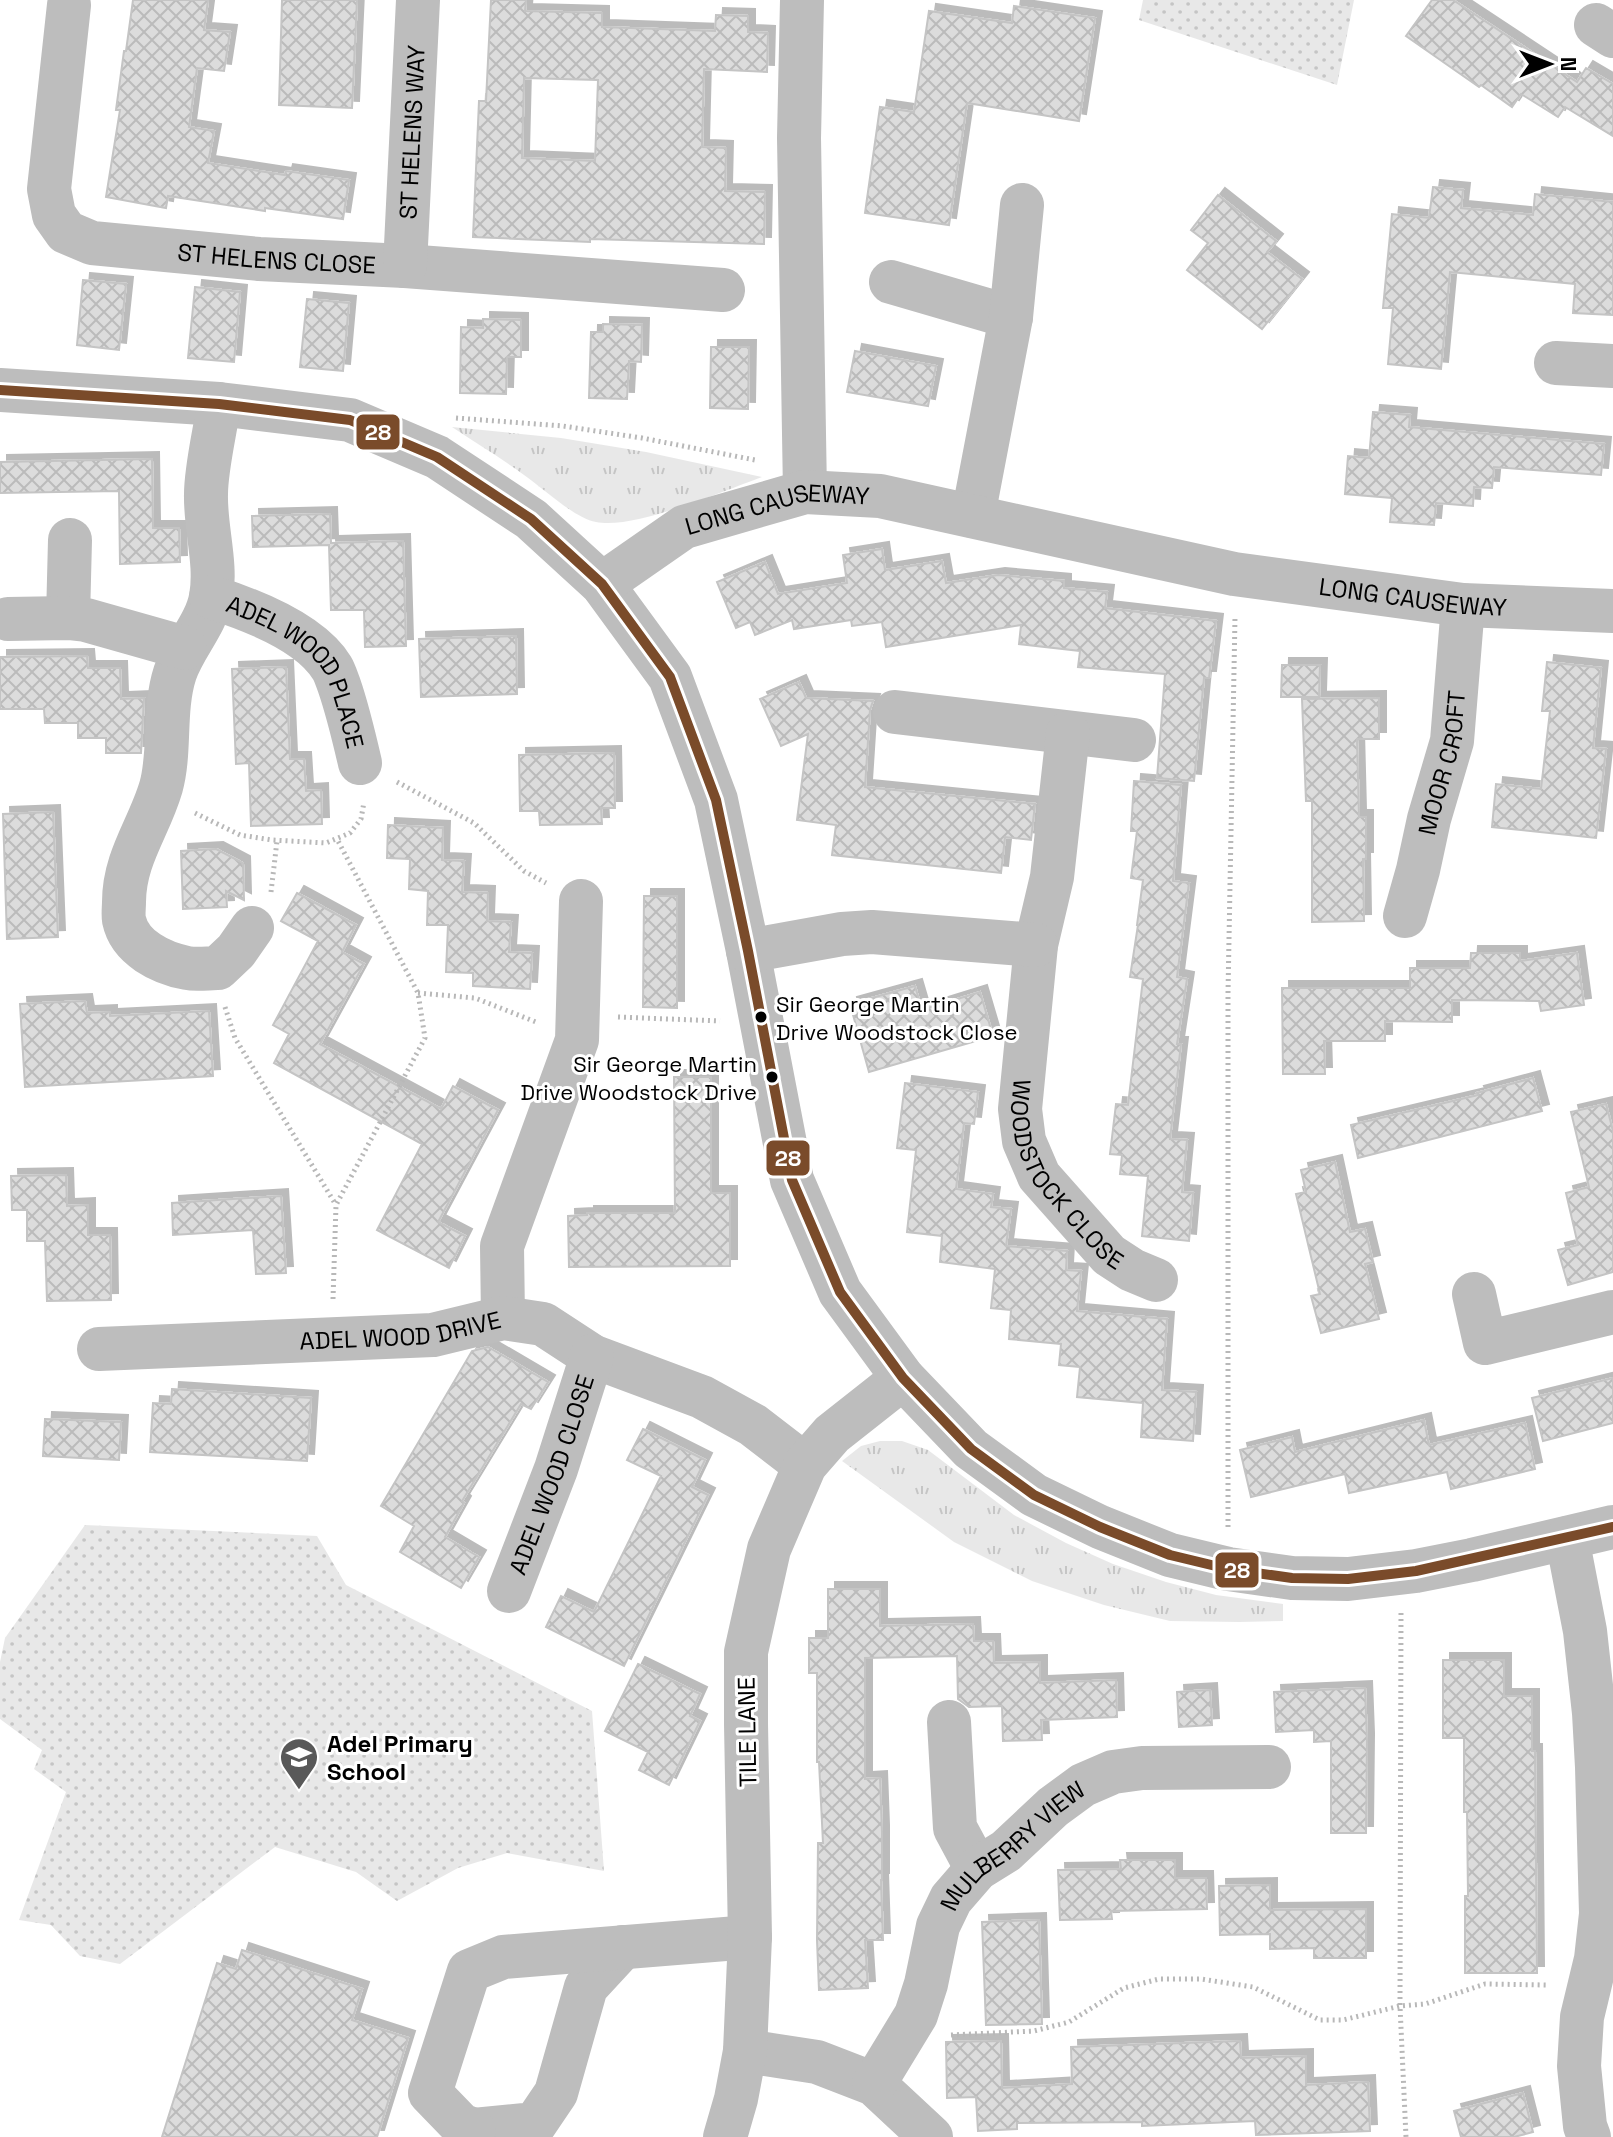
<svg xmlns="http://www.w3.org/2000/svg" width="1613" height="2137" viewBox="0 0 1613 2137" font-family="'Space Grotesk',sans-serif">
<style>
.grass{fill:url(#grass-tufts)}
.park{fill:url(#park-dots)}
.building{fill:url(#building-cross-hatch);stroke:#c4c4c4;stroke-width:2;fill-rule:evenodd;filter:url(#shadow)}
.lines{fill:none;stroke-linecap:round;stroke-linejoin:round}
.path{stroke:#b8b8b8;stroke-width:5;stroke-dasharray:2 4;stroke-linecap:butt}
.minor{stroke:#bdbdbd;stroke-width:44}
.bus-1-casing{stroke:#fff;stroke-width:16}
.bus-1{stroke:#7a4b2a;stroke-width:10}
.bus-dot{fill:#000;stroke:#fff;stroke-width:3}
.labels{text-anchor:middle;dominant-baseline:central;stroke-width:6;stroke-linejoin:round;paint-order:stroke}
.bus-label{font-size:22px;fill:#000;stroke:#fff;text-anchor:start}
.street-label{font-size:24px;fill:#000;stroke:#fff}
.poi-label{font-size:24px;font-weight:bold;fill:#000;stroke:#fff;text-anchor:start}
.line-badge{stroke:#fff;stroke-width:3}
.badge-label{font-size:22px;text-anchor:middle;font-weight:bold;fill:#fff}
</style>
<defs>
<pattern id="grass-tufts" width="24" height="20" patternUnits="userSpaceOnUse" patternTransform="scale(2)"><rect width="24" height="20" fill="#e8e8e8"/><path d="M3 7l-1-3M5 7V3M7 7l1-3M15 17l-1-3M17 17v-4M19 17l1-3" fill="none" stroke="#c5c5c5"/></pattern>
<pattern id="park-dots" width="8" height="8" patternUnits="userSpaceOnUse" patternTransform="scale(2)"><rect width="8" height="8" fill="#e8e8e8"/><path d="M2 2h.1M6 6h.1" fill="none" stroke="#c5c5c5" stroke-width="1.8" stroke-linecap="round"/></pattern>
<pattern id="building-cross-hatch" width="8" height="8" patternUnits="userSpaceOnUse" patternTransform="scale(2)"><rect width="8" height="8" fill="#dcdcdc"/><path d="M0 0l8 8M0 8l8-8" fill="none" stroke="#bbb"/></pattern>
<filter id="shadow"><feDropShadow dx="7" dy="-7" stdDeviation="0" flood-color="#0004"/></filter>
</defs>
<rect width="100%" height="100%" fill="#fff"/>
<path class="grass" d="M452 427 561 438 646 452 762 477C723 491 634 530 596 522 574 518 543 488 524 475 501 458 476 443 452 427Z
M880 1441H902L928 1450 1014 1515 1066 1543 1113 1564 1166 1582 1216 1595 1283 1604V1621L1239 1622 1170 1621 1104 1605 1032 1581 954 1542 842 1461 861 1446Z"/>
<path class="park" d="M1143 0H1354L1337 85 1139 20Z
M85 1525 317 1536 346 1585 592 1711 604 1871 507 1853 458 1868 397 1901 356 1872 275 1847 120 1964 80 1956 51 1925 19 1920 66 1792 34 1769 42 1750 0 1719V1662L5 1638Z"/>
<path class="building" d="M133 0H208L204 30 230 32 224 71 197 68 189 127 214 131 208 163 285 175 286 171 349 180 343 219 265 208V211L168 196 166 208 106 197 120 110H116L124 51H126Z
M282 0H357L352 108 279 105Z
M491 0H526L525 11 602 13V27L715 31 716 15 748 16V32L768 33 767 72 704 69 702 147 726 148 725 191 765 192 764 244 590 239V242L473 237 479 101H486ZM524 78 598 80 595 161 522 158Z
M1432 0H1453L1577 82 1586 68 1613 84V136L1565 107 1558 117 1521 94 1512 107 1481 85 1479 87 1406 36Z
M1014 6 1095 18 1079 121 967 103 949 225 865 213 880 107 914 112 929 11 1012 23Z
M1433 187 1463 190 1461 208 1533 215 1535 194 1613 202V315L1573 313 1575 284 1450 272 1441 369 1388 364 1393 308H1383L1392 214 1429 218Z
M1218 195 1276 241 1267 252 1302 279 1262 329 1187 270 1208 243 1191 230Z
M83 280 126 284 119 350 77 345Z
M195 287 240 292 234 362 188 358Z
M307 299 349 303 343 371 300 367Z
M483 319 521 320V357H507L506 394 460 393 461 327 483 328Z
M603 324 642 325 641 362 629 361 627 399 589 398 591 332H603Z
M711 347H749L748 409 710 408Z
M855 351 936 366 928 406 847 392Z
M1373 412 1410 415 1409 427 1604 444 1601 475 1494 467 1492 488 1474 487 1473 506 1436 503 1434 525 1390 522 1392 498 1345 494 1348 456 1369 458Z
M152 459 153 528H179L180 562 120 564 119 491 0 493V462Z
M330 514 331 543 403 541 406 646 365 647 364 610H331L329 545 253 547 252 516Z
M882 549 885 570 942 561 946 583 998 575 1064 581V588L1107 592 1105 608 1216 621 1209 678H1204L1194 781 1157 778 1165 674 1078 667 1080 651 1019 644 1021 625 886 647 882 622 852 626 851 620 794 629 792 620 755 635 750 622 736 628 717 582 765 562 778 594 847 583 843 555Z
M516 636 517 694 421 697 419 639Z
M87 656 88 668H120L121 699 144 698 141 753H106V738H78V723H45L44 709H0V657Z
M1547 662 1601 668 1593 748 1606 749 1596 838 1492 827 1496 784 1541 789 1550 711H1542Z
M1282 665H1320L1319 697H1281Z
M286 667 290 759H304L306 791 321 790 322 824 251 826 249 763 236 764 232 669Z
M799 682 806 698 873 701 870 710 865 787 1035 804 1031 840 1005 837 1001 873 832 855 836 825 797 820 808 734 781 746 760 699Z
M1379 698V739H1357L1359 817H1366V859H1363L1364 921 1312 922V801H1306L1302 699Z
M614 753 615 808H601L602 824 540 825 539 811H520L519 755Z
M1134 781 1181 785 1173 881 1189 883 1177 977 1187 979 1177 1044H1181L1170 1139 1187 1140 1182 1192 1193 1193 1189 1241 1142 1236 1148 1176 1120 1174 1122 1155 1110 1154 1116 1104 1128 1105 1143 979 1130 977 1138 925H1137L1143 880 1131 878 1137 831H1131Z
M53 812 58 937 7 939 3 814Z
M388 825 443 828 442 860 464 861 462 892 488 893 487 921 511 922 509 952 532 953 530 989 473 986V973L446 972 448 925H427L428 891 409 889 410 859 387 858Z
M216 849 243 863 244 900 226 891 227 907 183 909 181 851Z
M297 893 356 925 342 952 364 964 320 1044 441 1109 453 1086 498 1110 438 1222 465 1236 449 1268 377 1230 422 1144 274 1063 289 1034 273 1025 318 941 281 921Z
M644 896H677V1008L643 1007Z
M1471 953H1520V961L1577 953 1584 1005 1541 1011 1539 1001 1452 1000V1022L1385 1021V1041H1324L1325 1074H1283L1282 988H1410V968H1470Z
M915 986 922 1010 980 992 993 1036 869 1072 850 1004Z
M85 1001 87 1013 110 1012V1016L209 1011 213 1076 25 1087 20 1004Z
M674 1077H711V1193H730V1266L569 1267 568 1216 587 1215V1213H675Z
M1533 1078 1542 1111 1358 1158 1351 1125 1478 1095 1477 1093Z
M905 1083 978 1092 974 1124 964 1123 956 1189 993 1194 991 1207 1011 1209 1006 1246 1067 1251 1066 1270 1081 1271 1077 1311 1167 1319 1162 1390 1196 1392 1193 1441 1141 1437 1143 1403 1077 1397 1080 1367 1059 1365 1061 1344 1009 1339 1011 1310 991 1308 995 1269 940 1262 942 1236 907 1232 916 1150 897 1148Z
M1606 1104 1613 1131V1272L1568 1285 1558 1250 1578 1245 1566 1193 1589 1187 1571 1112Z
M1335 1162 1350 1232 1365 1229 1373 1262 1365 1264 1379 1319 1321 1333 1311 1296 1320 1294 1296 1194 1306 1192 1301 1170Z
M66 1175 67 1206 88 1205V1235H110L111 1300 47 1301 45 1241H27V1210H12L11 1176Z
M281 1196 286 1273 256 1274 253 1230 173 1235 172 1203Z
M488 1347 548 1382 531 1409 521 1404 462 1501 464 1503 445 1537 479 1557 461 1588 400 1552 414 1526 381 1506 472 1351Z
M1613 1378V1423L1543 1441 1532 1398Z
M172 1389 311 1398 307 1461 150 1452 153 1403 171 1404Z
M45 1419 121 1422 119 1460 43 1456Z
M1424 1420 1429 1445 1525 1423 1535 1469 1451 1489 1447 1472 1349 1493 1345 1474 1251 1497 1240 1450 1292 1437 1295 1452Z
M643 1429 705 1460 692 1487 708 1495 624 1666 546 1627 561 1596 594 1612 661 1476 627 1460Z
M828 1589H880V1626L973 1624 974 1641H993L994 1663 1040 1662V1683L1116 1680 1117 1717 1041 1720 1042 1740 1003 1741 1002 1706 969 1707 958 1699 957 1656 865 1658V1779L880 1778 882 1832V1880H881L883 1940H865L868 1988 819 1990 817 1940 818 1843H823L819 1762H817V1673H809V1638H828Z
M1443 1660H1504V1696H1532V1751H1535L1537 1973H1465V1896H1468L1467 1812H1464V1738H1443Z
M638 1664 700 1694 690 1716 700 1721 669 1785 639 1770 648 1752 605 1731Z
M1365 1688 1367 1740 1366 1833H1331V1741L1314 1742V1730L1276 1732 1274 1692Z
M1210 1690 1212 1725 1179 1727 1177 1692Z
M1120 1860H1175V1878H1206L1207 1909 1111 1911 1112 1919 1060 1920 1058 1870 1121 1869Z
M1270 1885V1910L1366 1909V1958H1314V1948L1270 1949V1934L1220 1935 1219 1886Z
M1039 1920 1042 2024 986 2025 982 1922Z
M242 1950 362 1989 352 2020 408 2038 377 2137H162L217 1963 236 1969Z
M1001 2041 1002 2088 1072 2084 1071 2047 1240 2041 1241 2058 1306 2056V2085L1368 2082 1370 2131 1256 2135 1255 2121 1142 2126V2122L1017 2123V2129L978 2131 976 2097 947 2098 946 2042Z
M1523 2093 1533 2132 1514 2137H1461L1454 2111Z"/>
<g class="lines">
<path class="path" d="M456 418 563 426 642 438 755 460
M397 782 474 823 524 871 546 883
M195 813 240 835 272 840 326 843 350 833 361 819 364 802
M271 892 277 841
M418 993 475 998 536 1022
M225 1007 235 1038 336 1205
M618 1017 720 1021
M333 1299 336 1205 425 1038 418 993 337 839
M1228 1527V993L1235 617
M1401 1613 1400 2006 1406 2137
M951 2035 1034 2031 1069 2022 1124 1988 1159 1979H1201L1253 1987 1320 2020H1343L1400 2006 1425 2004 1485 1984 1547 1985"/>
<g class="minor">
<path d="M802 0 799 138 805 492"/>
<path id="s1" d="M69 5 49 189 54 215 66 232 92 243 259 259 405 266 723 290"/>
<path d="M1596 25 1613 36"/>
<path id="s2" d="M405 266 418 0"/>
<path d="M891 282 1011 317"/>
<path d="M1556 363 1613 366"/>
<path d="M0 390 219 404 350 420 437 457 531 519 602 584 670 677 716 800 748 951 792 1180 840 1292 903 1378 971 1449 1034 1495 1100 1527 1170 1555 1228 1569 1292 1578 1348 1579 1416 1571 1472 1560 1613 1527"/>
<path d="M219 404C215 432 206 468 206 494 205 528 217 563 211 597 206 625 184 646 175 673 163 710 171 751 161 787 149 828 124 858 124 902 124 907 123 914 124 920 130 948 161 963 187 968 197 970 208 968 218 968L236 951 252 928"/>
<path d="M973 516 1011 317 1022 205"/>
<path id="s3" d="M602 584 684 527 805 492 880 496 1234 574 1463 605 1613 611"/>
<path id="s4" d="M211 597C249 609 310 632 332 668 335 673 337 680 339 685 348 711 354 737 360 763"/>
<path d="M68 618 70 540"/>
<path d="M8 619 68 618 86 620 185 648"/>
<path d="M895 712 1134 740"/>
<path id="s5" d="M1068 733 1052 877 1036 945 1020 1109 1024 1141 1039 1176 1109 1255 1132 1270 1156 1280"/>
<path id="s6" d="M1405 916 1418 870 1429 819 1452 741 1463 605"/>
<path d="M748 951 842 934 872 932 1036 945"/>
<path d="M1474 1294 1485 1343 1613 1312"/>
<path d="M503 1318 502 1246 577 1040 581 901"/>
<path id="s7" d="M99 1349 433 1335 503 1318 543 1324 592 1356 702 1397 753 1425 805 1465"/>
<path d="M1567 1538 1585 1631 1594 1713 1597 1767 1601 1914 1596 1959 1582 2017 1579 2066 1585 2126 1589 2137"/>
<path id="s8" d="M509 1591 556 1469 592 1356"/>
<path d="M949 1722 955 1828 977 1869"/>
<path d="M745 2051 817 2062 874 2084 931 2137"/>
<path id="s9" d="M874 2084 916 2015 926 1984 938 1926 951 1899 977 1869 1006 1851 1053 1807 1083 1785 1113 1772 1142 1768 1269 1767"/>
<path d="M474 2130 535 2124 556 2093 586 1987 623 1947"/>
<path d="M472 2137 474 2130 461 2125 430 2093 469 1971 503 1957 750 1937"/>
<path d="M725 2137 736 2099 745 2051 750 1937 746 1724V1652L769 1549 805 1465 832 1434 903 1378"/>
</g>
<g class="bus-1-casing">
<path id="bus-1" d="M0 390 219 404 350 420 437 457 531 519 602 584 670 677 716 800 748 951 792 1180 840 1292 903 1378 971 1449 1034 1495 1100 1527 1170 1555 1228 1569 1292 1578 1348 1579 1416 1571 1613 1527"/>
</g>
<use href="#bus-1" class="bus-1"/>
</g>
<defs>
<g id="school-pin" transform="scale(2)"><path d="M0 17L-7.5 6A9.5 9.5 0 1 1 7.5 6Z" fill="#595959" stroke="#fff"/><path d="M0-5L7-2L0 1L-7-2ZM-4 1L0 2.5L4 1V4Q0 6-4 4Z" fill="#fff"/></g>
</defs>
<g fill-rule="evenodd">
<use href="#school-pin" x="299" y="1757"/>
</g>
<g class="bus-dot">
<circle cx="761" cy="1017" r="7"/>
<circle cx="772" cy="1077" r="7"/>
</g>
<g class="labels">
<g class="bus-label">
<text x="776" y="1004">Sir George Martin<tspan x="776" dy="28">Drive Woodstock Close</tspan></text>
<text x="757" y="1064" text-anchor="end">Sir George Martin<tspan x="757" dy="28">Drive Woodstock Drive</tspan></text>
</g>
<g class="street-label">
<text stroke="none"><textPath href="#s2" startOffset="134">ST HELENS WAY</textPath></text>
<text stroke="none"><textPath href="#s1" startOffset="446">ST HELENS CLOSE</textPath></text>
<text stroke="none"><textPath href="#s3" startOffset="196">LONG CAUSEWAY</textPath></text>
<text stroke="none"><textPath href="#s3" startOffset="844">LONG CAUSEWAY</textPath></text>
<text stroke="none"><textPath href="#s4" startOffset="122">ADEL WOOD PLACE</textPath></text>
<text stroke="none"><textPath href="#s6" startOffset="158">MOOR CROFT</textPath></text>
<text stroke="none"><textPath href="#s5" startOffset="460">WOODSTOCK CLOSE</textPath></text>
<text stroke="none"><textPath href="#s7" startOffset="302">ADEL WOOD DRIVE</textPath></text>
<text stroke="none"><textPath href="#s8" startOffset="124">ADEL WOOD CLOSE</textPath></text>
<text transform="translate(747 1732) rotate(-91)">TILE LANE</text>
<text stroke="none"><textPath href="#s9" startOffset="284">MULBERRY VIEW</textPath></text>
</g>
<g class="poi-label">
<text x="327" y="1743">Adel Primary<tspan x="327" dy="28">School</tspan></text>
</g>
</g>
<g class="line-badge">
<rect x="355" y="413" width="46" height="38" rx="8" fill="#7a4b2a"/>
<rect x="765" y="1139" width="46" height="38" rx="8" fill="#7a4b2a"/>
<rect x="1214" y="1551" width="46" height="38" rx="8" fill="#7a4b2a"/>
</g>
<g class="badge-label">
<text x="378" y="440">28</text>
<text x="788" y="1166">28</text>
<text x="1237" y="1578">28</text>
</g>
<g transform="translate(1549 64) rotate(90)" stroke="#ffffff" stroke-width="6" paint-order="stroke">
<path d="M0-6L14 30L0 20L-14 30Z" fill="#000000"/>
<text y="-12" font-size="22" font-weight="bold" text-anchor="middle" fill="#000000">N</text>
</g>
</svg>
